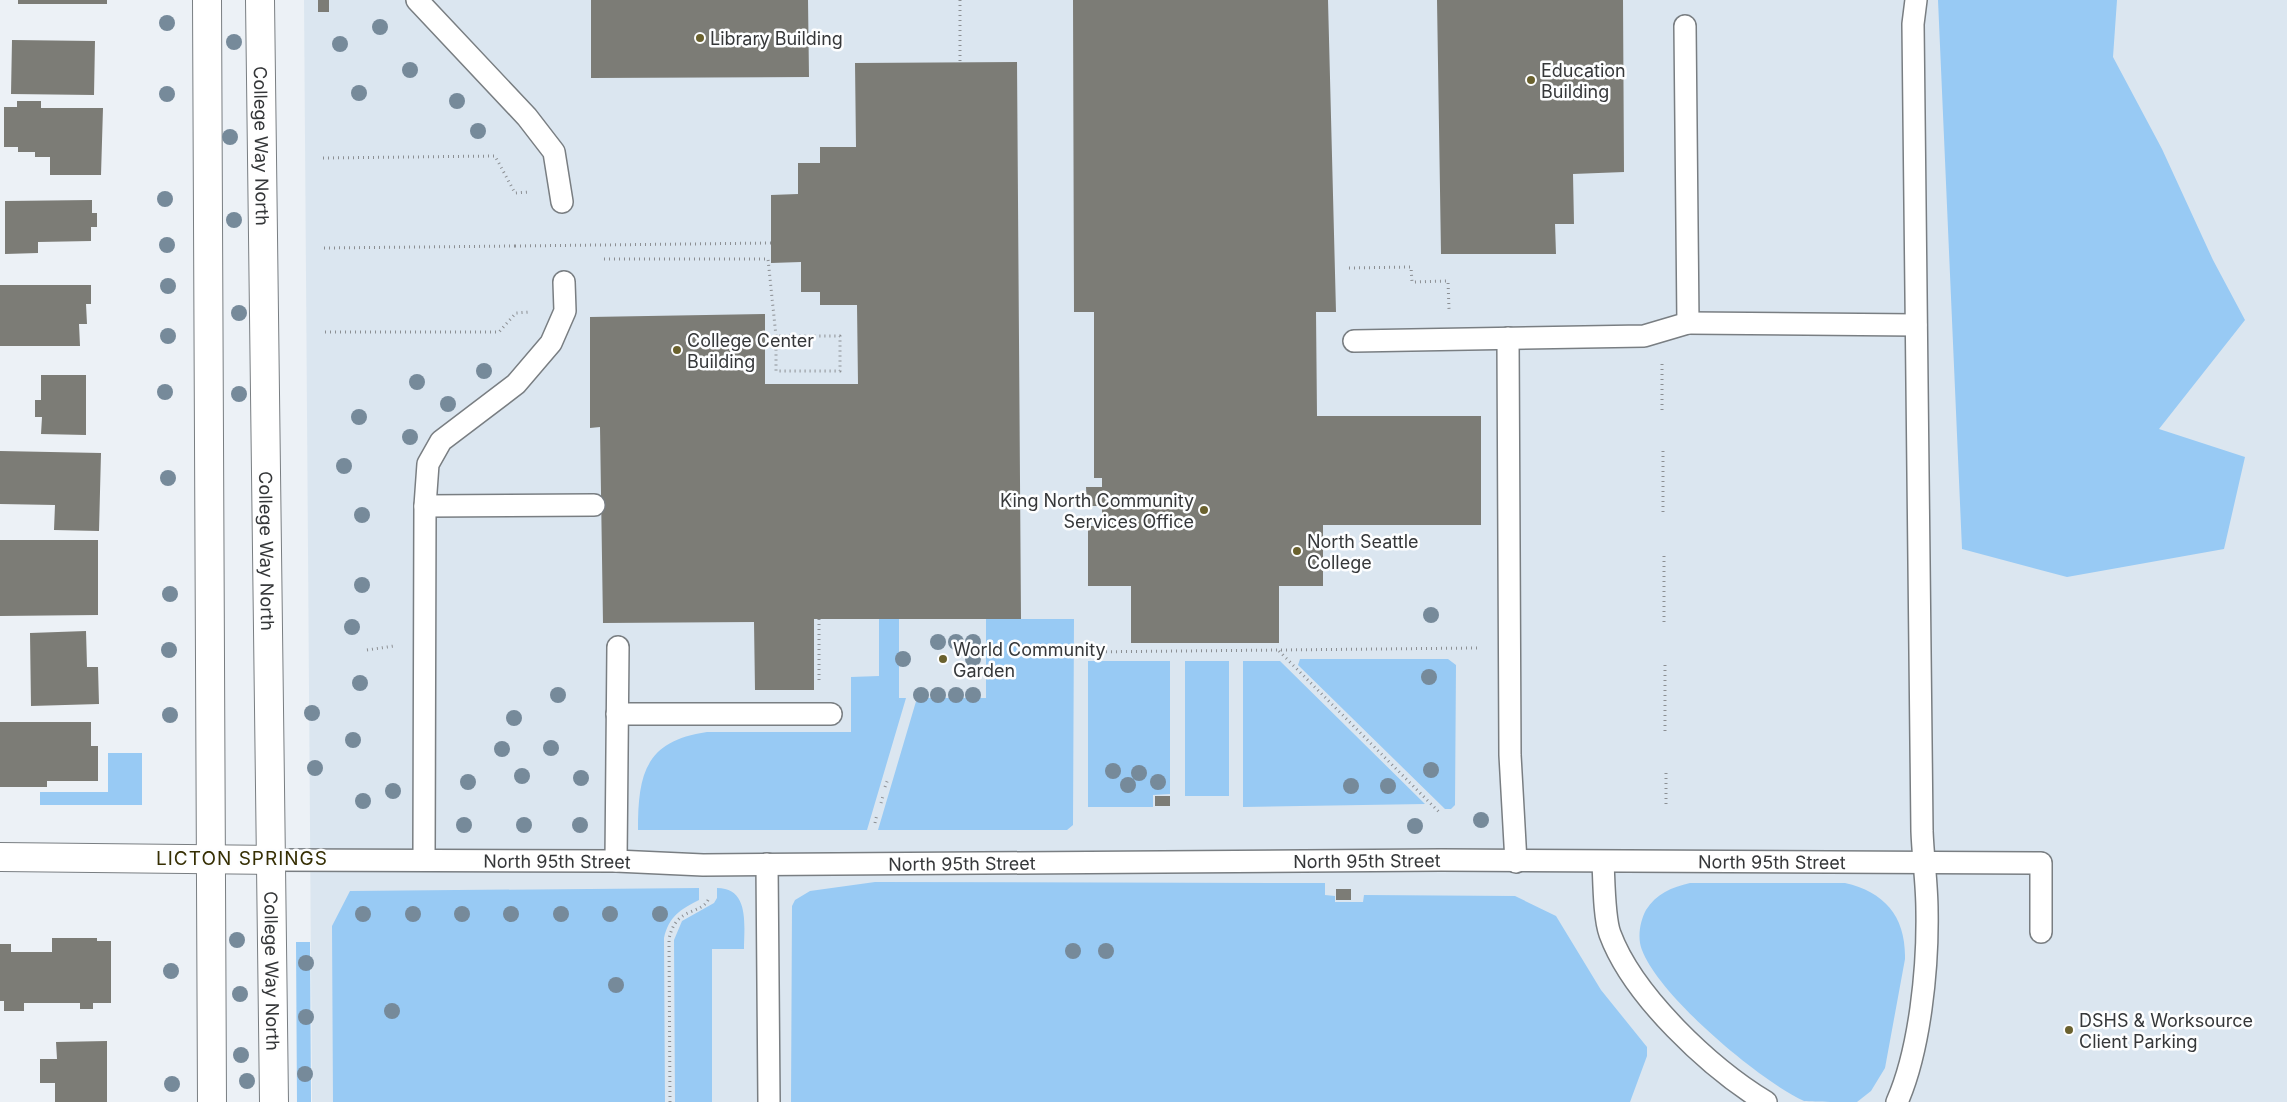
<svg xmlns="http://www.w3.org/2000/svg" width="2287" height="1102" viewBox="0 0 2287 1102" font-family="Inter,sans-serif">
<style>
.built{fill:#dbe6f0}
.green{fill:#98caf4}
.building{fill:#7c7c76}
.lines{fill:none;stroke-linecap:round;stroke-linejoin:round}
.lane-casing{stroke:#797e82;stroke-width:24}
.street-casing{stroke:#797e82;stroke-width:30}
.secondary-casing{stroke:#797e82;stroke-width:30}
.path{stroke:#8c8f93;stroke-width:3;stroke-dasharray:1 4;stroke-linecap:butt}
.lane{stroke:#fff;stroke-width:21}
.street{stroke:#fff;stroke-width:28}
.secondary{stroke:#fff;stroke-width:28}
.path-bridge{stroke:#8c8f93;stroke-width:3;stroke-dasharray:1 4;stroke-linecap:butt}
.tree{fill:#768a9a}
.poi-dot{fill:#6a612e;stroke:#fdfeff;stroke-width:2}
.labels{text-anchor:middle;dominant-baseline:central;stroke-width:5;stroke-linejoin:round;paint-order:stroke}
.poi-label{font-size:18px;fill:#353739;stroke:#fdfeff;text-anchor:start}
.street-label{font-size:18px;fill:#353739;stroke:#fdfeff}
.neighbourhood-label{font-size:19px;letter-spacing:1px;fill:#362f03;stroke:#fdfeff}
</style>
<rect width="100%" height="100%" fill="#ecf1f6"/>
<path class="built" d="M304 0H2287V1102H312Z"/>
<path class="green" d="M1938 0H2117L2113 57 2162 149 2213 260 2245 320 2159 429 2245 457 2224 549 2067 577 1962 549Z
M879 619H899V698H906L867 830H638C638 774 645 741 707 732H851V677L879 676Z
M986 619H1074L1073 825 1067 830H878L917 698H986Z
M1300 659H1448L1456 665 1455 805 1451 809H1445L1298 665Z
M1088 661H1170V794L1153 795V807H1088Z
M1185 661H1229V796H1185Z
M1243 661H1280L1425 804 1243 807Z
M108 753H142V805H40V792H108Z
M875 882 1325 883V895L1335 896V902H1363L1364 895 1515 896 1556 916 1601 990 1647 1047V1056L1630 1102H791L792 906 795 900 810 891Z
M1690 883H1845C1885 892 1906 917 1905 959L1885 1068 1871 1091 1857 1102C1845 1102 1815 1102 1804 1101 1760 1081 1659 996 1642 950 1637 938 1640 921 1646 910 1656 894 1672 887 1690 883Z
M699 888V900C680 910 669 916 664 938L665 1102H333L332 926 350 891Z
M717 888C750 888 744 926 744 949H712V1102H675L674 940 682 921 714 903 717 898Z
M296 942H310L311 1102H297Z"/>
<path class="building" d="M18 0H107V4H18Z
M318 0H329V12H318Z
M591 0H808L809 77 591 78Z
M1073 0H1328L1336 312H1316L1317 416H1481V525H1323V586H1279V643H1131V586H1088V526H1102V506H1087L1086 487H1102V478H1094V312H1074Z
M1437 0H1623L1624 172 1573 174 1574 224H1555L1556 254H1441Z
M12 40 95 41 94 95 11 94Z
M1017 62 1021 619H814V690H755L754 622 603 623 600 427 590 428V317L765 314V384H858L857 305H820V292H801V262L771 263V195L798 194V163H820V147H856L855 63Z
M17 101H41V108H103L101 175H50V157H35V152H18V147H4V107H17Z
M92 200V213H97V227H91V241L38 242V253L5 254V201Z
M0 285H91V304H86L87 324H79L80 346H0Z
M41 375H86V435L41 434 42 417H35V400H41Z
M0 451 101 453 99 531 54 530 55 505 0 504Z
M0 540H98V615L0 616Z
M86 631 87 667H98L99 704 31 706 30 633Z
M0 722H91V746H98V781H47V787H0Z
M1155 796H1170V806H1155Z
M1336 889H1351V900H1336Z
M52 938H97V941H111V1003H93V1009H80V1003H24V1011H4V1001H0V944H11V952H52Z
M107 1041V1102H55V1083H40V1059H57L56 1042Z"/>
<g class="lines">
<g class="lane-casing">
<g id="lane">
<path d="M417 0 527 117 554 152 562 202"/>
<path d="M1688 323 1916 325"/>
<path d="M1508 338 1510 755 1516 862"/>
<path d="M1354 341 1644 336 1688 323 1685 26"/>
<path d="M425 506 594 505"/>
<path d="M617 714H831"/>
<path id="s1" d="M273 860 616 861 703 865 1441 860 2041 863V932"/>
<path d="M424 860 425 506 428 464 441 441 516 384 551 343 565 311 564 282"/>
<path d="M616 861 618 647"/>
<path d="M1603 862C1604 881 1604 918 1610 934 1633 996 1710 1068 1766 1102"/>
<path d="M767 864 769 1102"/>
<path d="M1897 1102C1920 1050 1928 968 1927 911 1927 884 1923 858 1922 831L1913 24 1916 0"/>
</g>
</g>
<g class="street-casing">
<path id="street" d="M0 857 273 860"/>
</g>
<g class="secondary-casing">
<g id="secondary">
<path d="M207 0 212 1102"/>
<path id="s2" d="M260 0 274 1102"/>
</g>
</g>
<path class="path" d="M960 0V63
M323 158 495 156 515 193 530 192
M324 248 515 246
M604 259H768L776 336V371H840V336H776
M1349 268 1411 267 1412 282 1448 281 1449 309
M325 332H499L516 313 530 312
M1662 364V410
M1663 451V515
M1664 556V624
M819 619V683
M367 650 394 646
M1279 651 1439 812
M1081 652 1478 648
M1665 665V734
M1666 773V806
M885 787 888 779
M881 803 883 796
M875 823 877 814
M670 1102 669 939C676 905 702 916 709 898"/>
<use href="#lane" class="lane"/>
<use href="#street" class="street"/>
<use href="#secondary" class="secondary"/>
<path class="path-bridge" d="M515 246 771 243"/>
</g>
<g class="tree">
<circle cx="167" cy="23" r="8"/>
<circle cx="380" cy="27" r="8"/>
<circle cx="234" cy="42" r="8"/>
<circle cx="340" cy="44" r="8"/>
<circle cx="410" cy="70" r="8"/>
<circle cx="359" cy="93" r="8"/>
<circle cx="167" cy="94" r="8"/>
<circle cx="457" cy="101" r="8"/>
<circle cx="478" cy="131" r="8"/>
<circle cx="230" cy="137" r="8"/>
<circle cx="165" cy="199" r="8"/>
<circle cx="234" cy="220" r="8"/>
<circle cx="167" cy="245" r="8"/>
<circle cx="168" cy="286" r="8"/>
<circle cx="239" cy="313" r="8"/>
<circle cx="168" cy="336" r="8"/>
<circle cx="484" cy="371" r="8"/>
<circle cx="417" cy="382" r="8"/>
<circle cx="165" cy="392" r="8"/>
<circle cx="239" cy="394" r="8"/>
<circle cx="448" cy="404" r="8"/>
<circle cx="359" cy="417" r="8"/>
<circle cx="410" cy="437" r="8"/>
<circle cx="344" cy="466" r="8"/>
<circle cx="168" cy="478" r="8"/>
<circle cx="362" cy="515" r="8"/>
<circle cx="362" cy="585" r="8"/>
<circle cx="170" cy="594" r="8"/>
<circle cx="1431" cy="615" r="8"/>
<circle cx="352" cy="627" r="8"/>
<circle cx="938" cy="642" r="8"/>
<circle cx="956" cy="642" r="8"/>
<circle cx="973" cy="642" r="8"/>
<circle cx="169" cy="650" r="8"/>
<circle cx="903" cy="659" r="8"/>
<circle cx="973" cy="659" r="8"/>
<circle cx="1429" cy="677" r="8"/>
<circle cx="360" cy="683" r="8"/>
<circle cx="558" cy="695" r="8"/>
<circle cx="921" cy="695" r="8"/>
<circle cx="938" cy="695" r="8"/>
<circle cx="956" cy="695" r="8"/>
<circle cx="973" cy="695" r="8"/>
<circle cx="312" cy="713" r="8"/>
<circle cx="170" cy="715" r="8"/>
<circle cx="514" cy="718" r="8"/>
<circle cx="353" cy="740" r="8"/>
<circle cx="551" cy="748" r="8"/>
<circle cx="502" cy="749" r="8"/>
<circle cx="315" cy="768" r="8"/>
<circle cx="1431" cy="770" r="8"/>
<circle cx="1113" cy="771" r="8"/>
<circle cx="1139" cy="773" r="8"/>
<circle cx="522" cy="776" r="8"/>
<circle cx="581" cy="778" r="8"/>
<circle cx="468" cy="782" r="8"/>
<circle cx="1158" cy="782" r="8"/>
<circle cx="1128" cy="785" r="8"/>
<circle cx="1351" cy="786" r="8"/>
<circle cx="1388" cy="786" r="8"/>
<circle cx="393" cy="791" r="8"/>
<circle cx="363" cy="801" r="8"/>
<circle cx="1481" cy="820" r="8"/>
<circle cx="464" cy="825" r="8"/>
<circle cx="524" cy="825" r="8"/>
<circle cx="580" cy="825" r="8"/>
<circle cx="1415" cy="826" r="8"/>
<circle cx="363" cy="914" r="8"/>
<circle cx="413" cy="914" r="8"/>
<circle cx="462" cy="914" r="8"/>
<circle cx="511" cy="914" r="8"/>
<circle cx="561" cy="914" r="8"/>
<circle cx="610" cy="914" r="8"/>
<circle cx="660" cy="914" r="8"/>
<circle cx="237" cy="940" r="8"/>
<circle cx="1073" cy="951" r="8"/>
<circle cx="1106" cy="951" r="8"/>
<circle cx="306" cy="963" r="8"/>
<circle cx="171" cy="971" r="8"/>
<circle cx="616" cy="985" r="8"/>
<circle cx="240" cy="994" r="8"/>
<circle cx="392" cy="1011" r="8"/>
<circle cx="306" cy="1017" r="8"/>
<circle cx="241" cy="1055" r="8"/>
<circle cx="305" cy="1074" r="8"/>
<circle cx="247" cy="1081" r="8"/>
<circle cx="172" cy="1084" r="8"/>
</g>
<g class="poi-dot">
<circle cx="700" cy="38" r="5"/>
<circle cx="1531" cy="80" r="5"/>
<circle cx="677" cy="350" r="5"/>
<circle cx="1204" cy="510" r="5"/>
<circle cx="1297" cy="551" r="5"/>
<circle cx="943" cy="659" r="5"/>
<circle cx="2069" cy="1030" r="5"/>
</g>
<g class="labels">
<g class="poi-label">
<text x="710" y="38">Library Building</text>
<text x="1541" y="70">Education<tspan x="1541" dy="21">Building</tspan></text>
<text x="687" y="340">College Center<tspan x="687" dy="21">Building</tspan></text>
<text x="1194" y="500" text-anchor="end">King North Community<tspan x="1194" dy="21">Services Office</tspan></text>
<text x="1307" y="541">North Seattle<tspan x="1307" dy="21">College</tspan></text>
<text x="953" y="649">World Community<tspan x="953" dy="21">Garden</tspan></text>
<text x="2079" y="1020">DSHS &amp; Worksource<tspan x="2079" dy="21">Client Parking</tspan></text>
</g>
<g class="street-label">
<text stroke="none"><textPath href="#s2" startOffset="146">College Way North</textPath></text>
<text stroke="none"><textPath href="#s2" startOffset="551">College Way North</textPath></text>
<text stroke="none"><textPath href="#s1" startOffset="284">North 95th Street</textPath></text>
<text stroke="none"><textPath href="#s1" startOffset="1094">North 95th Street</textPath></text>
<text stroke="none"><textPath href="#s1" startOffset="689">North 95th Street</textPath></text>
<text stroke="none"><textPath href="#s1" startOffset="1499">North 95th Street</textPath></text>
<text stroke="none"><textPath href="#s2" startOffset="971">College Way North</textPath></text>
</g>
<g class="neighbourhood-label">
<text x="242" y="858">LICTON SPRINGS</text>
</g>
</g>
</svg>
